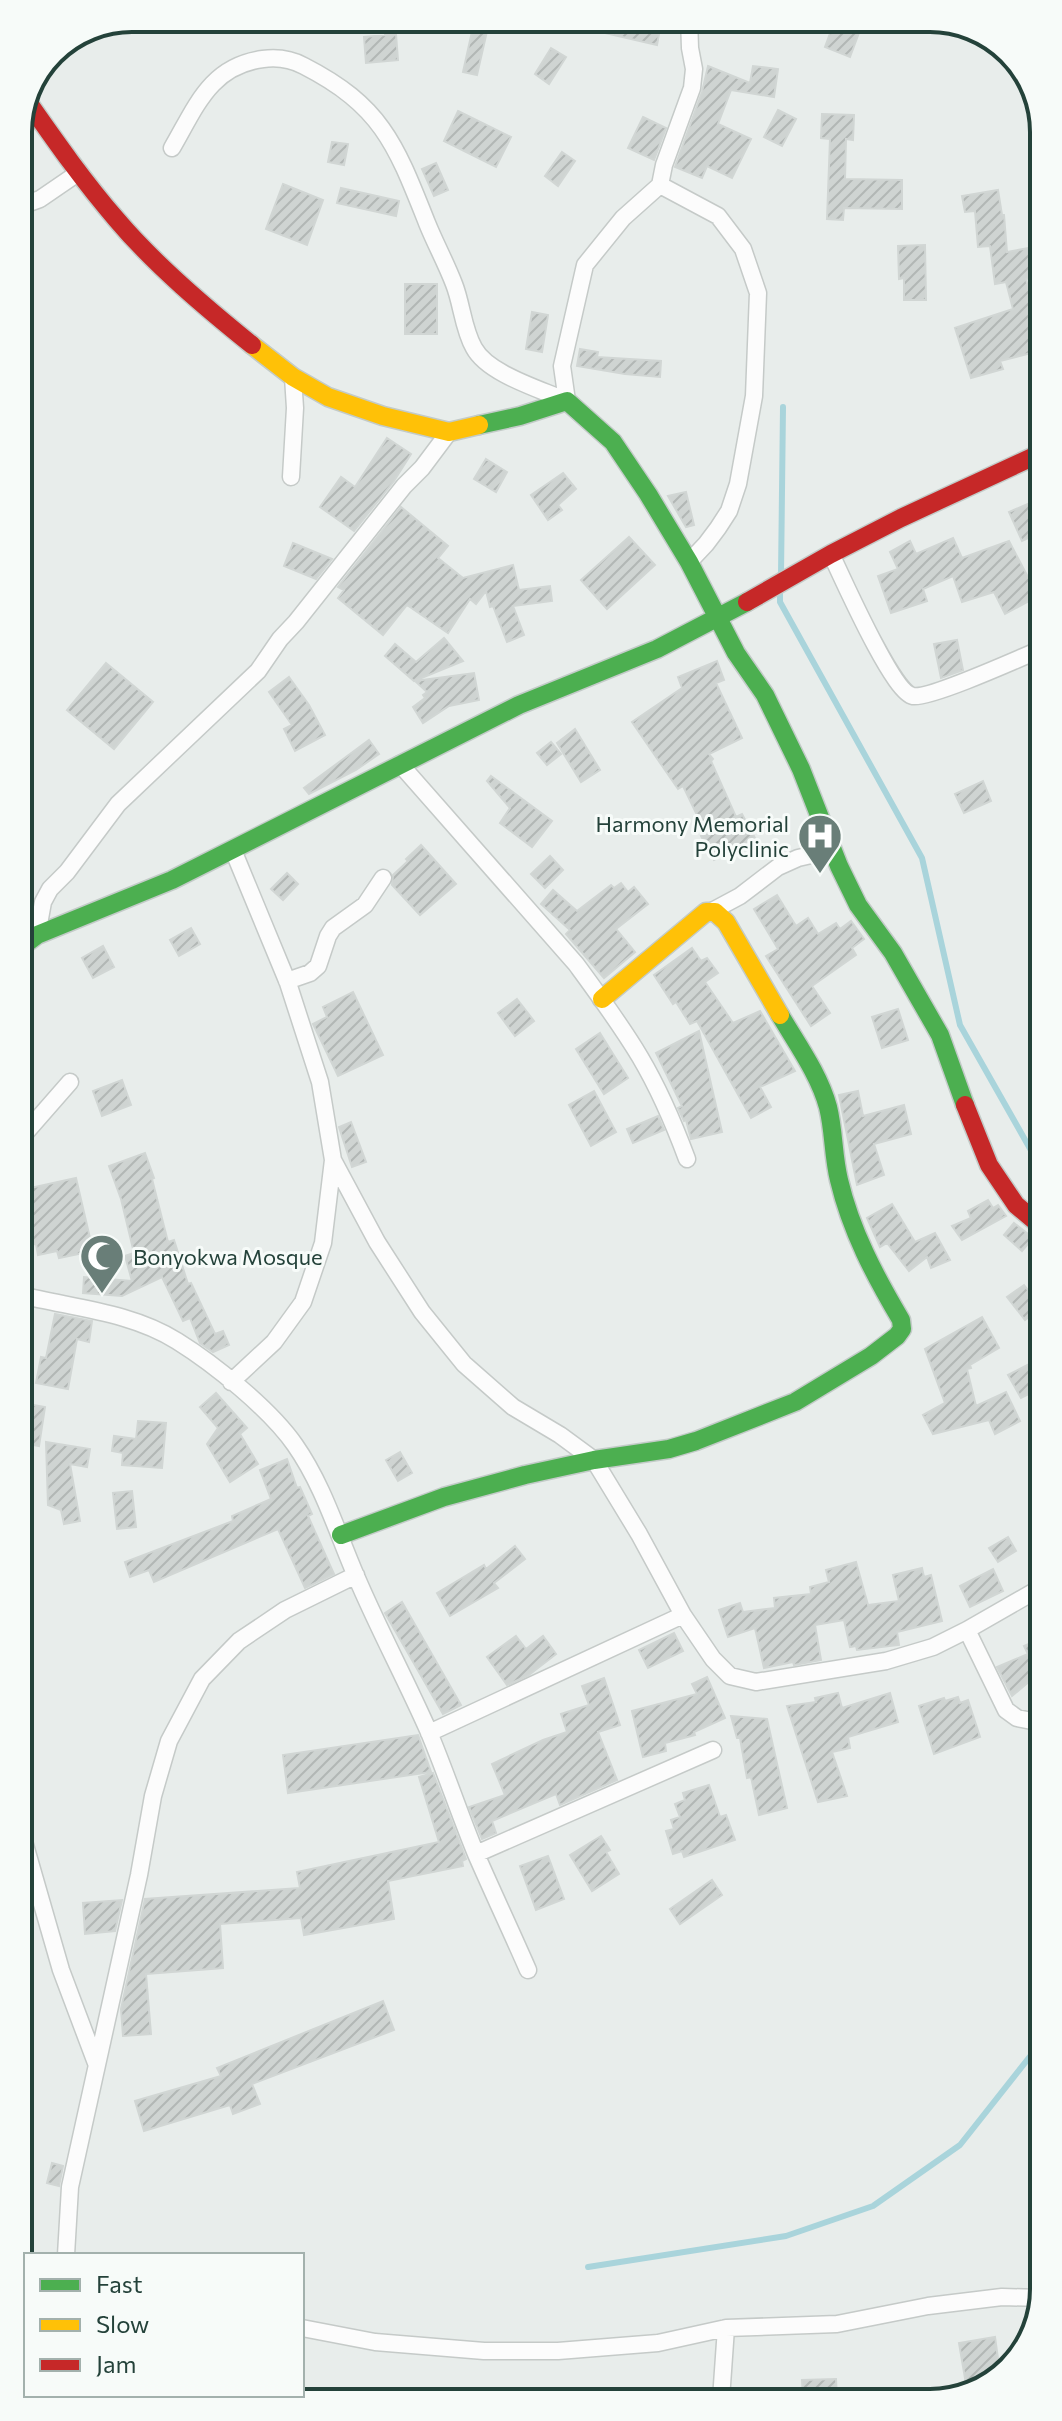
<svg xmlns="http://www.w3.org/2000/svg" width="1062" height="2421" viewBox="0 0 1062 2421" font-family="Commissioner,sans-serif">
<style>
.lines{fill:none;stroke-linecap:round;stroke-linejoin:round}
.stream{stroke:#a9d4db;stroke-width:6}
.building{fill:url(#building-hatch);stroke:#d1d6d4;stroke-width:2}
.street-casing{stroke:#c5cac8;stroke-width:19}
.fast-casing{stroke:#c3cbc8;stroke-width:21}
.slow-casing{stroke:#c3cbc8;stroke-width:21}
.jam-casing{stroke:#c3cbc8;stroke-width:21}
.street{stroke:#fcfcfc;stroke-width:16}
.fast{stroke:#4caf50;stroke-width:18}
.slow{stroke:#ffc107;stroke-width:18}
.jam{stroke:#c62828;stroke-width:18}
.labels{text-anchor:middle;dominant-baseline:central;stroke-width:6;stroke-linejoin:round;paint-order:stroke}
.poi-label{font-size:22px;fill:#24423a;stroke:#f7fbf9;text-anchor:end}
.rim{fill:none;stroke:#24423a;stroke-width:4}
</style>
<defs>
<pattern id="building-hatch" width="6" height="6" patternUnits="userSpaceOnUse" patternTransform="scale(2)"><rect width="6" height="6" fill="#cfd4d2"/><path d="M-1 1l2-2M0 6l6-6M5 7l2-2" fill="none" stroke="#b2b7b5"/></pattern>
</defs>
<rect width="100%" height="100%" fill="#e8edeb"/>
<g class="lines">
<path class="stream" d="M781 575 783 407
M780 590V602L922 858 960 1025 1041 1168
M588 2267 786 2236 873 2206 960 2145 1043 2040"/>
</g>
<path class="building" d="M383 18H432L433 29 385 34Z
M475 18H490L477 75 463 72Z
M608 18H662L657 45 605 33Z
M835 20 860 30 850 57 825 47Z
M396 34 398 60 366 63 364 37Z
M551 48 566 57 549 84 535 74Z
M708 66 750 83 753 66 778 69 774 97 731 90 718 124 751 139 732 178 707 166 702 178 675 167 702 92Z
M778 110 796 119 782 146 764 137Z
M458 111 511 137 496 167 444 141Z
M822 114 854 115 853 140 846 139 845 179 902 180V209L844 208 843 220 827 219 830 139 821 138Z
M643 117 666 128 654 160 628 148Z
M332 142 348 144 344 165 328 162Z
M562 152 575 161 558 186 545 176Z
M436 163 448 190 434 196 422 169Z
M283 184 323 200 307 245 266 229Z
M341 188 399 201 396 216 337 203Z
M998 190 1002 215H1004L1007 252 1029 248 1033 278 1026 279 1038 327 1039 351 1000 361 1003 369 971 378 955 328 1013 309 1006 282 995 284 990 246 978 247 975 211 965 212 962 196Z
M925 245 926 300H904V278L899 279 898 246Z
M405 284H437V334H405Z
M532 312 548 315 542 352 526 349Z
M580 349 598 352 597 357 661 361 660 377 625 374 577 366Z
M387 438 411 454 394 481 354 531 320 507 341 477 355 487Z
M486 459 507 472 496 492 474 479Z
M563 473 576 489 558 505 562 510 548 520 531 495Z
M686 492 694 525 686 527 668 496Z
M1039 499V533L1022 541 1009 512Z
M401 507 448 546 438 558 463 578 513 565 519 590 550 586 552 601 513 606 524 635 507 642 493 606 490 607 486 591 476 604 470 599 448 633 407 605 383 635 338 598 344 590 338 587Z
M629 537 655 565 607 609 581 580Z
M953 538 962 558 1009 541 1038 596 1005 614 994 592 962 602 953 576 923 589 927 601 891 613 878 576 898 569 890 552 910 541 916 554Z
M293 543 332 559 316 579 284 566Z
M444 638 463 661 414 681 385 656 395 644 416 662Z
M957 640 963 670 941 678 934 644Z
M717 661 724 680 716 683 742 738 709 754 713 759 711 761 736 817 742 814 755 838 714 860 701 836 705 834 694 817 697 815 683 786 678 789 632 722 682 688 678 677Z
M106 663 153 702 114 749 67 710Z
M474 673 479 700 449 706 423 723 413 707 425 698 423 695 427 692 415 681Z
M289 677 309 705 325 735 295 751 284 729 292 725 269 692Z
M575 729 600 770 581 782 557 743Z
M369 740 379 754 356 770 309 794 304 788Z
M551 742 561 754 547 765 537 753Z
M491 776 552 821 532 847 500 823 510 808 487 781Z
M983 781 991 801 964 813 955 794Z
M421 845 456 884 420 915 392 885 393 875 408 861 406 859Z
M550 856 563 870 545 888 531 874Z
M287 873 298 884 283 900 271 889Z
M621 883 628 892 634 887 648 904 616 929 635 952 604 978 566 934 570 930 541 904 553 890 577 911 611 885 614 888Z
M777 895 796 926 808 918 818 934 836 923 840 929 851 921 864 939 852 948 856 955 812 986 830 1013 811 1026 766 956 778 949 754 909Z
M191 928 200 944 179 956 170 940Z
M103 946 114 967 93 978 82 958Z
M692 948 701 961 707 958 718 973 705 982 733 1023 760 1011 795 1071 760 1087 771 1107 751 1118 697 1021 690 1024 676 1002 673 1004 654 975Z
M353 992 383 1055 338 1076 313 1024 327 1017 323 1007Z
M517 999 534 1021 515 1036 498 1013Z
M898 1009 908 1040 882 1048 872 1017Z
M699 1031 722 1132 691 1139 686 1120 684 1121 678 1108 682 1106 656 1053Z
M600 1033 628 1078 604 1094 576 1049Z
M122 1080 131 1105 102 1116 93 1091Z
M594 1091 616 1132 591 1146 569 1105Z
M858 1091 863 1116 904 1105 911 1134 874 1144 884 1175 857 1185 839 1095Z
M658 1116 664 1130 633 1143 627 1129Z
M351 1122 366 1162 352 1167 339 1127Z
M145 1153 154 1178 152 1179 168 1242 174 1240 188 1284 191 1283 215 1334 223 1331 229 1345 213 1352 200 1343 190 1318 183 1321 162 1277 122 1296 83 1293 84 1277 132 1281 125 1256 134 1253 121 1199 109 1166Z
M76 1178 93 1251 59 1258 57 1251 38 1255 36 1244 29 1245 21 1210V1190Z
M988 1200 993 1208 998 1205 1006 1216 962 1240 952 1226 971 1218 968 1211Z
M892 1204 915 1242 935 1233 950 1260 931 1268 927 1257 909 1271 887 1243 880 1247 867 1218Z
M1014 1223 1033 1238 1022 1251 1004 1235Z
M1024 1285 1041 1307 1025 1320 1007 1297Z
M55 1314 92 1321 89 1342 77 1339 68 1389 36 1383 41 1357 46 1358Z
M982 1317 999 1348 970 1365 971 1368 967 1369 976 1406 1006 1392 1020 1421 995 1434 989 1420 933 1434 923 1415 945 1403 925 1349Z
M1041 1358V1388L1021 1398 1008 1375Z
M216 1393 247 1428 240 1434 258 1464 230 1482 207 1444 218 1428 200 1407Z
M22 1403 45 1407 39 1446 22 1443Z
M138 1421 166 1423 162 1468 122 1465 123 1453 112 1451 114 1436 136 1439Z
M46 1442 90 1449 87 1467 70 1464 80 1521 64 1524 61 1510 48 1505Z
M400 1452 412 1473 398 1481 386 1460Z
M287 1459 297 1488 300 1487 312 1514 308 1516 334 1574 305 1588 278 1529 154 1582 149 1570 130 1577 125 1562 233 1521 232 1516 271 1499 260 1470Z
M132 1491 136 1527 117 1529 113 1493Z
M1008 1537 1016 1551 998 1562 989 1548Z
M515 1546 525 1559 494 1583 498 1588 450 1616 437 1593 484 1565 486 1569Z
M856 1562 868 1605 899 1601 893 1575 922 1568 924 1577 931 1575 942 1621 897 1632 899 1645 857 1650 856 1646 850 1647 844 1620 815 1625 821 1660 794 1665 793 1662 764 1668 755 1628 728 1637 719 1610 740 1603 743 1612 775 1608 774 1598 811 1594 810 1587 829 1582 826 1570Z
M993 1569 1003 1591 970 1607 960 1586Z
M402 1602 461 1705 443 1714 385 1613Z
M674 1633 683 1651 648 1668 639 1650Z
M516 1636 526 1649 543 1636 556 1654 529 1675 507 1685 487 1657Z
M1042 1638V1688L1037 1675 1012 1696 997 1667 1028 1654 1024 1646Z
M707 1677 725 1718 694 1732 695 1735 665 1743 666 1751 643 1757 632 1711 697 1694 692 1684Z
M604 1678 620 1725 598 1732 617 1780 560 1805 556 1794 492 1821 496 1833 482 1839 469 1807 505 1795 492 1764 543 1740 567 1732 561 1714 589 1705 582 1686Z
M838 1693 842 1708 890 1693 898 1722 848 1737 850 1748 832 1752 847 1796 818 1802 787 1706 816 1702 815 1698Z
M958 1697 960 1703 968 1700 980 1737 934 1754 919 1706 944 1698 945 1701Z
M731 1716 767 1719 787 1808 759 1815 751 1777 747 1778 740 1738H737Z
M418 1735 431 1772 288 1793 283 1755Z
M433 1773 466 1859 462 1861 463 1866 388 1881 394 1919 304 1935 301 1918 220 1924 223 1968 146 1974 151 2034 123 2036 121 2009 145 1899 300 1888 297 1872 439 1842 419 1777Z
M709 1785 720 1817 726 1815 735 1840 684 1857 682 1851 673 1854 666 1831 674 1829 671 1820 680 1817 675 1804 685 1800 683 1793Z
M601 1836 610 1850 606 1852 619 1874 592 1891 570 1855Z
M548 1856 564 1899 536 1910 520 1866Z
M712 1880 722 1895 680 1924 670 1909Z
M122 1900 115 1931 85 1934 83 1903Z
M383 2001 394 2030 252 2084 260 2104 233 2114 230 2105 144 2131 135 2101 221 2076 217 2068Z
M52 2163 63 2166 59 2186 47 2183Z
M995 2337 1000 2373 979 2389 967 2390 959 2343Z
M836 2379 837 2398H803L802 2380Z"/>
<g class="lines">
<g class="street-casing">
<path id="street" d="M172 148C196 107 210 66 263 59 278 57 291 59 304 66 382 106 396 145 427 223 435 243 446 263 454 284 462 304 463 329 474 348 488 374 540 389 567 401
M660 185 718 216 743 249 758 293 754 396 738 484 729 511 718 528 706 544 689 562
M18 207 40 199 78 173
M567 401 562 366 585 265 623 218 660 185 664 165 692 88 694 69 690 48 689 18
M291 477 295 408 293 377
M831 554C842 577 893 693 913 696 929 699 1018 659 1039 650
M400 764 576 964C598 994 621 1025 640 1057 659 1089 674 1124 687 1159
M712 911 740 896 778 867 798 858 833 850
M37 935 43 902 50 889 67 872 118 804 258 671 280 639 296 622 404 486 422 468 449 432
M287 981 310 973 318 966 328 936 333 928 365 905 383 878
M21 1138 70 1082
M333 1160 377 1242 422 1312 464 1364 513 1407 560 1435 594 1460 639 1534 683 1615 713 1659 730 1676 756 1682 886 1661 933 1647 967 1630 1042 1587
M21 1295C73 1308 131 1312 177 1341 214 1364 270 1409 295 1445 323 1485 337 1532 356 1576 378 1628 405 1678 428 1730 445 1770 459 1813 476 1854 493 1893 511 1931 528 1970
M231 1382 274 1342 303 1302 323 1243 333 1160 320 1082 288 983 233 850
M967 1630 1006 1710 1017 1718 1042 1723
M429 1733 683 1615
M23 1838 61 1970 96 2063
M476 1854 713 1750
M66 2255 70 2187 139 1875 153 1796 169 1741 202 1679 239 1641 285 1610 356 1575
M302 2328 375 2342 484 2351H558L658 2343 726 2328 837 2324 928 2306 1002 2297 1041 2298
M113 2395 114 2399
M721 2399 726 2328"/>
</g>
<g class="fast-casing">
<path id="fast" d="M479 425 520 416 567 401 613 442 648 494 689 562 736 653 765 695 801 769 839 866 858 905 893 953 940 1035 965 1105
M20 948 37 935 172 880 519 705 657 649 747 602
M341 1535 444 1497 525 1475 594 1460 669 1449 696 1441 795 1402 871 1356 897 1336 902 1329 901 1320C875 1276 851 1231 839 1180 833 1156 834 1131 828 1107 819 1074 797 1044 780 1015"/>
</g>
<g class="slow-casing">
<path id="slow" d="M252 345 293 377 328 397 383 416 449 432 479 425
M602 999 706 912H715L726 922 780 1015"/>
</g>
<g class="jam-casing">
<path id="jam" d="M28 102C56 142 84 182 117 220 155 265 206 308 252 345
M747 602 831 554 901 518 1039 454
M965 1105 989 1165 1016 1205 1041 1226"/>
</g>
<use href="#street" class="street"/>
<use href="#fast" class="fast"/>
<use href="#slow" class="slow"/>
<use href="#jam" class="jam"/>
</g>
<defs>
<g id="hospital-pin" transform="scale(2.3)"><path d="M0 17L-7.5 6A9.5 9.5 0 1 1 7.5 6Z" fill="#697e78" stroke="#f7fbf9"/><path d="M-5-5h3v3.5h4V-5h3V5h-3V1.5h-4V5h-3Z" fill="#fff"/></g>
<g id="mosque-pin" transform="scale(2.3)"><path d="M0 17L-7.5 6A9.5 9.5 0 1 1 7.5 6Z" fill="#697e78" stroke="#f7fbf9"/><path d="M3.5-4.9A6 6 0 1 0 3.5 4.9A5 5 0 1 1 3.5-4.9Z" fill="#fff"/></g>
</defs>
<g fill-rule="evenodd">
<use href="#hospital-pin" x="820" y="836"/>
<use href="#mosque-pin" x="102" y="1256"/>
</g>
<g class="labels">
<g class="poi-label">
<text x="789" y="823">Harmony Memorial<tspan x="789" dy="25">Polyclinic</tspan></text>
<text x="133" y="1256" text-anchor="start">Bonyokwa Mosque</text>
</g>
</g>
<path d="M0 0H1062V2421H0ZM132 32H930A100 100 0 0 1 1030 132V2289A100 100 0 0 1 930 2389H132A100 100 0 0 1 32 2289V132A100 100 0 0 1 132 32Z" fill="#f7fbf9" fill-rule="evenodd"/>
<path class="rim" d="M132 32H930A100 100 0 0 1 1030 132V2289A100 100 0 0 1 930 2389H132A100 100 0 0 1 32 2289V132A100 100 0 0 1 132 32Z"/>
<rect x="24" y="2253" width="280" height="144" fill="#f7fbf9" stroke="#a3b1ad" stroke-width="2"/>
<rect x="40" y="2279" width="40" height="12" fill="#4caf50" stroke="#a3b1ad" stroke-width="2"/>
<text x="96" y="2293" font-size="24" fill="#24423a">Fast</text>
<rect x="40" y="2319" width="40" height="12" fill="#ffc107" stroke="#a3b1ad" stroke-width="2"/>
<text x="96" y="2333" font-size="24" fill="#24423a">Slow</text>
<rect x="40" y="2359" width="40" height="12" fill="#c62828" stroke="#a3b1ad" stroke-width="2"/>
<text x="96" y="2373" font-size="24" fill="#24423a">Jam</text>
</svg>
